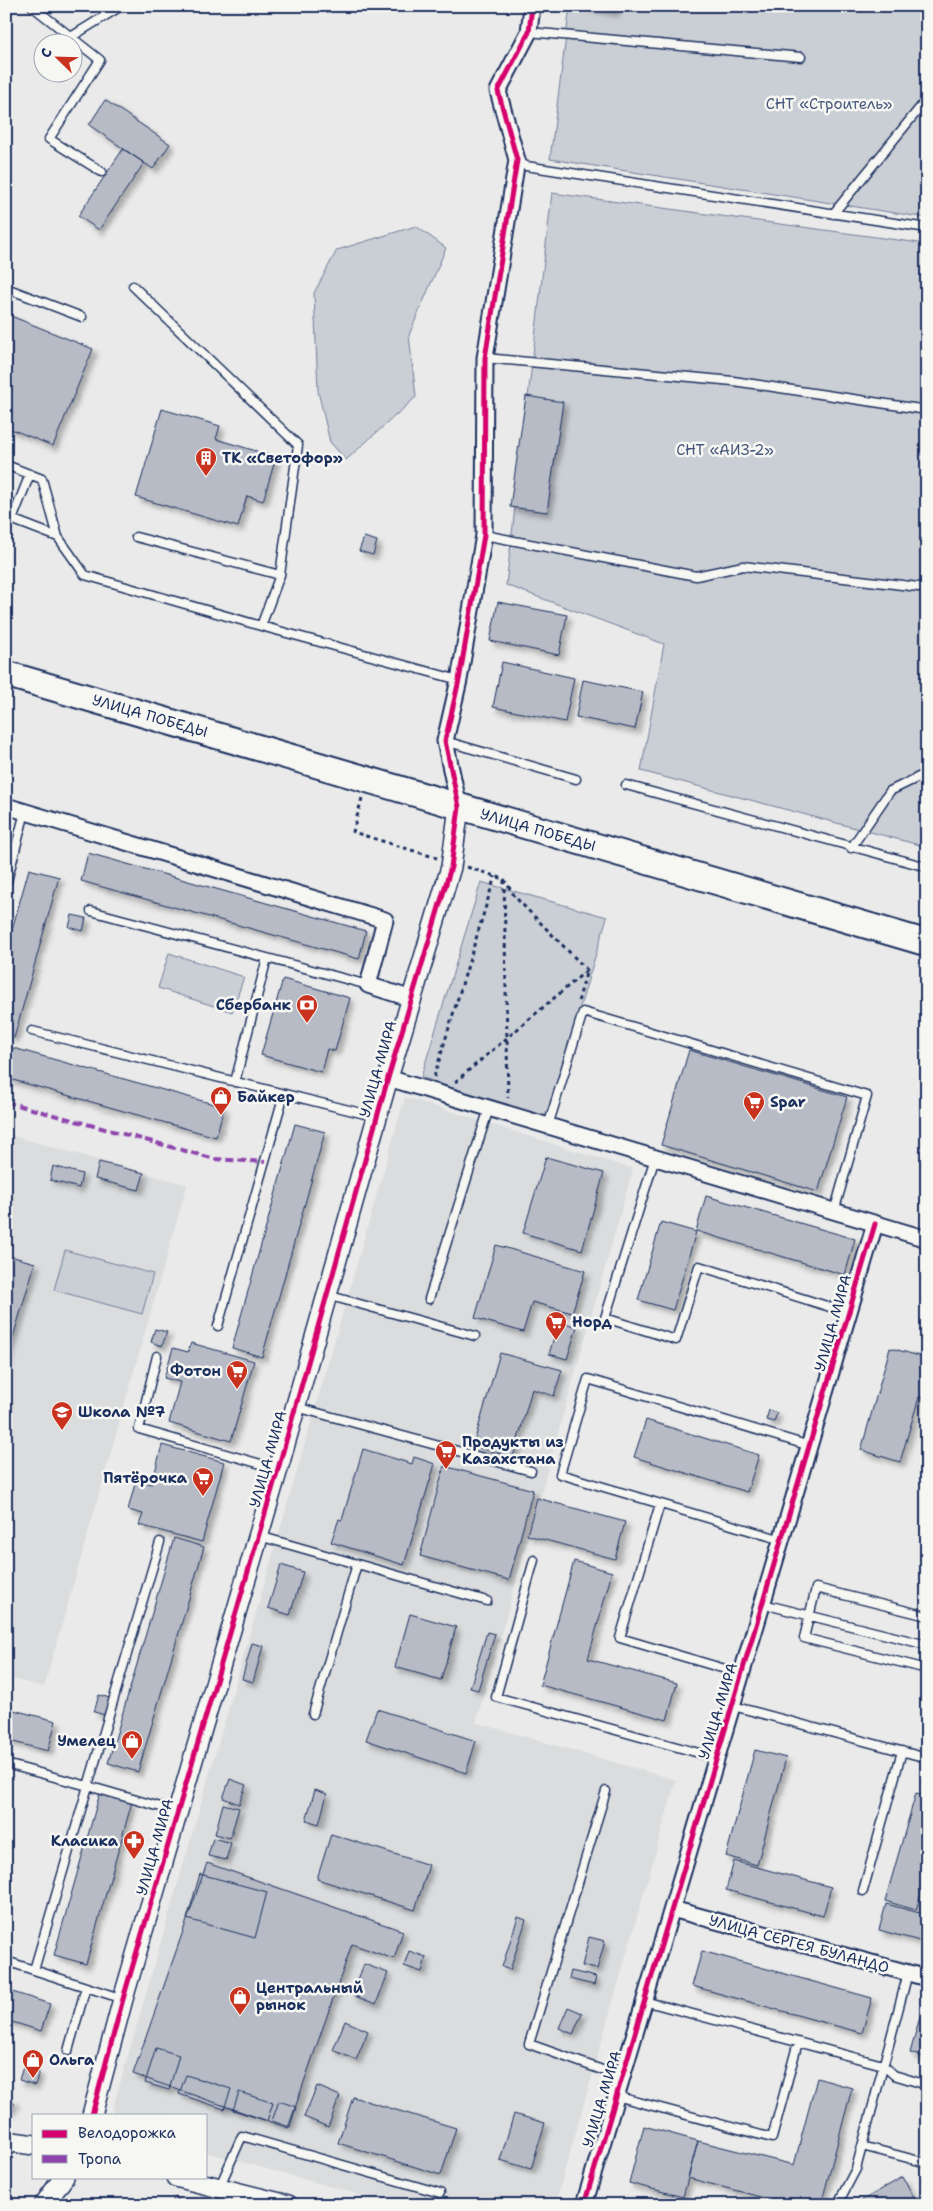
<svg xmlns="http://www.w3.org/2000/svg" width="933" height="2211" viewBox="0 0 933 2211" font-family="'Shantell Sans',sans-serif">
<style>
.built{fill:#dadcde}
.green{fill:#caced5;stroke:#727e9a}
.building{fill:#b6bbc6;stroke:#1b2f5e;filter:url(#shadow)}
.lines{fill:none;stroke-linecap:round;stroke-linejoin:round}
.service-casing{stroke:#1b2f5e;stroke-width:11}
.minor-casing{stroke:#1b2f5e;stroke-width:19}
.tertiary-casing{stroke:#1b2f5e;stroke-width:22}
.trunk-casing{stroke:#1b2f5e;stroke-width:29}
.path{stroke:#1b2f5e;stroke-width:3;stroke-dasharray:4 4;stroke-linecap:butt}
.service{stroke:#f6f6f2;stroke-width:8}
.minor{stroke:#f6f6f2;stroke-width:15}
.tertiary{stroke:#f6f6f2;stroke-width:19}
.trunk{stroke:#f6f6f2;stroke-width:25}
.quiet{stroke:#8e44ad;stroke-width:4;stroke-dasharray:8 4;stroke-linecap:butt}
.cycleway-casing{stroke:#f6f6f2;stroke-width:8}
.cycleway{stroke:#d6006c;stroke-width:5}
.labels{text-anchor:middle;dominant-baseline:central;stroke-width:5;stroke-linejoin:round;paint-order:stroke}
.park-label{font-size:15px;fill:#47577c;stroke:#f6f6f2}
.poi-label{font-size:15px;font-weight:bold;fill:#1b2f5e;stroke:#f6f6f2;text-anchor:start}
.street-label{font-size:15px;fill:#1b2f5e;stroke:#f6f6f2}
</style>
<defs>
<filter id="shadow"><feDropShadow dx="4.5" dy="4.5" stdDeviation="2.5" flood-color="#0004"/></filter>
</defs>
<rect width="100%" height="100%" fill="#e9eae9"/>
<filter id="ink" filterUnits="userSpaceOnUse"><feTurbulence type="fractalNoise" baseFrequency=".02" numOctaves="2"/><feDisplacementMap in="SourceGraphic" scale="10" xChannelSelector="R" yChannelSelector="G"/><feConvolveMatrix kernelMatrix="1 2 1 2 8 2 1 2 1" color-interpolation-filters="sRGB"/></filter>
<g filter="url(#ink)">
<path class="built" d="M405 1097 633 1169 476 1722H474L676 1780 555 2205H397L206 2152V2115H111Z
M6 1134 187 1185 44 1687 6 1677Z"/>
<path class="green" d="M570 6H927V218L550 159Z
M552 193 927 244V847L641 771 664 644 506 585Z
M416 226 446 248 409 335 416 397 346 460 330 442 318 391 314 293 337 250Z
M481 882 607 917 546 1120 421 1077Z
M169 953 244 977 232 1012 158 988Z
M65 1250 153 1274 142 1314 54 1290Z"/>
<path class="building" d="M583 6H615V12Z
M105 100 170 144 153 169 89 125Z
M123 149 144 163 99 230 78 216Z
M6 314 93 349 53 446 6 427Z
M526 396 563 402 547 512 510 507Z
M162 409 220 426 216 439 276 457 263 501 247 496 238 527 136 497Z
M364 537 377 541 373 555 359 551Z
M498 602 567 615 559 655 490 641Z
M502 662 574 678 565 722 493 707Z
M583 680 643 692 635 729 576 717Z
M88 853 366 931 359 959 81 881Z
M29 869 59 877 14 1038 6 1035V951Z
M72 915 86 918 83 931 69 927Z
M283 979 350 998 335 1051 327 1049 321 1072 261 1055Z
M6 1046 224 1107 216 1137 6 1078Z
M689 1050 847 1097 818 1192 661 1145Z
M295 1124 325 1132 262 1357 232 1348Z
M546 1157 604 1173 582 1250 523 1233Z
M99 1162 144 1173 139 1190 95 1179Z
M53 1166 82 1174 79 1188 50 1180Z
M706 1196 855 1239 845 1275 696 1231Z
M661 1222 696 1232 673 1310 638 1300Z
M496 1245 585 1271 572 1313 532 1302 523 1332 475 1318Z
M6 1255 35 1263 6 1361Z
M559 1321 577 1327 567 1359 549 1354Z
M155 1329 167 1332 162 1346 151 1342Z
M191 1343 254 1361 231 1441 169 1423 180 1382 164 1378 173 1348 188 1352Z
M890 1348 927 1358V1399L919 1397 900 1462 861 1450Z
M500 1353 562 1370 554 1396 532 1389 513 1457 473 1446Z
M769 1410 777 1413 774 1422 766 1420Z
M646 1420 759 1455 747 1492 634 1457Z
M162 1445 224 1462 202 1542 139 1525 143 1514 128 1510 136 1480 152 1484Z
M363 1449 412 1464 414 1457 435 1464 404 1565 331 1542 339 1519 342 1520Z
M444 1466 533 1490 509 1580 420 1556Z
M537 1498 625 1522 615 1559 527 1535Z
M174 1538 204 1547 138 1772 108 1763Z
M574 1561 612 1572 588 1659 677 1683 667 1720 540 1685Z
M281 1565 303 1572 290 1615 268 1608Z
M410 1614 456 1627 441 1680 395 1667Z
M487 1632 495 1634 478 1690 470 1688Z
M252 1643 263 1646 253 1682 242 1679Z
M99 1695 110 1698 105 1715 94 1712Z
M6 1708 56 1721 48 1751 6 1740Z
M377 1709 476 1741 466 1773 366 1740Z
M755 1750 786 1758 757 1865 726 1856Z
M230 1779 246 1785 239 1804 223 1798Z
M315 1790 327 1794 319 1824 306 1820Z
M100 1793 132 1802 86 1964 54 1955Z
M916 1793 927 1796V1874L916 1910 885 1901Z
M223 1804 239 1808 230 1838 215 1834Z
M331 1834 429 1865 415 1910 317 1879Z
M213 1838 231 1843 226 1860 208 1856Z
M734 1861 831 1887 823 1916 726 1890Z
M207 1863 403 1931 394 1959 352 1944 288 2128 133 2074Z
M200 1874 267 1892 255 1938 187 1919Z
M886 1904 927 1915V1943L879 1930Z
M518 1917 526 1920 510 1970 502 1967Z
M589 1937 605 1941 597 1969 582 1966Z
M409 1951 426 1957 422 1972 404 1966Z
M702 1951 872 1998 862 2033 692 1986Z
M364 1964 388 1973 376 2004 352 1995Z
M571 1971 596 1977 594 1985 569 1979Z
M6 1990 50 2004 41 2031 6 2020Z
M568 2007 582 2013 573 2034 559 2028Z
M921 2013 927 2015V2058L910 2053Z
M345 2021 368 2031 356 2060 333 2050Z
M156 2048 179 2055 169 2090 145 2083Z
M23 2067 39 2072 35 2085 19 2080Z
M186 2075 231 2089 224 2109 179 2094Z
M817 2078 852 2088 821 2205H791L688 2178 698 2141 794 2165Z
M317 2086 340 2096 328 2127 304 2117Z
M239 2092 273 2103 267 2121 233 2110Z
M6 2096 15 2103 6 2114Z
M353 2097 456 2128 441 2175 338 2143Z
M279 2101 296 2107 290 2127 272 2121Z
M514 2114 545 2123 531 2169 500 2160Z
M644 2126 698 2141 683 2197 629 2183Z
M903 2177 918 2205H854Z
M175 2197 186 2205H170Z"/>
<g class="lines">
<g class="service-casing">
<path id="service" d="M32 6 100 60 49 139 102 172
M529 32 801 57
M71 37 121 6
M517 160 526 166 927 228
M833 214 927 99
M133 286 298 445 280 575
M6 288 82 317
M485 358 733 381 927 410
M6 465 42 479 58 537 85 575 261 626 459 680
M6 517 58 537
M12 520 30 474
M484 535 696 576 743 566 927 588
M136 537 280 575 261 626
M445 741 576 779
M626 785 927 867
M851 848 890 791 927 773
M6 885 25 812
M91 911 368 985
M32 1031 377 1117
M235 1082 267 958
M548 1126 583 1012 867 1096 834 1212
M655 1158 605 1318 676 1340 699 1266 849 1313
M327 1295 475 1336
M429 1299 489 1108
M218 1326 284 1094
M157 1356 139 1429 278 1469
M296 1407 531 1471
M660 1504 620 1638 742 1674
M259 1536 487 1601
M782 1540 560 1474 588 1379 810 1446
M160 1542 88 1786 178 1812
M534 1560 496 1697 717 1758
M763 1604 927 1645
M927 1616 816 1588 804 1638 927 1669
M733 1706 927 1758
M313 1714 357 1564
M6 1764 88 1786 34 1970
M606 1791 529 2044 622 2077
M863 1891 902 1751
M6 1961 123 1999
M644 2001 883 2065 894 2075 927 2085
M68 2051 86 1987
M616 2096 772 2138 798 2042
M862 2146 927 2163
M219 2188 242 2136 440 2193
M837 2205 856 2169 908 1973"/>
</g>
<g class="minor-casing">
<path id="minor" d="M6 806 385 920 368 985 412 999
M459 807 445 741 459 680 484 535 485 358 517 160 498 91 529 32 532 6
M388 1078 927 1239
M672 1909 927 1978
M584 2205 875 1224"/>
</g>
<g class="tertiary-casing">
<path id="tertiary" d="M92 2115 123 1999 278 1469 388 1078 451 867 459 807
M6 2141 34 2145
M176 2177 288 2205
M44 2205 64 2177"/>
</g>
<g class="trunk-casing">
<path id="trunk" d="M6 674 927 943"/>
</g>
<path class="path" d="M362 798 353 832 437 858
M467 867 504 879 508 1098
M504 879 515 897 587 970 578 1002
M434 1077 495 876
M455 1082 586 971"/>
<use href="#service" class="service"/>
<use href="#minor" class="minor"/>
<use href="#tertiary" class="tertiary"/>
<use href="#trunk" class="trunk"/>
<path class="quiet" d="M6 1102 215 1159 265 1162"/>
<g class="cycleway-casing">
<path id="cycleway" d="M92 2115 123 1999 278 1469 388 1078 451 867 459 807 445 741 459 680 484 535 485 358 517 160 498 91 529 32 532 6
M584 2205 875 1224"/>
</g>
<use href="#cycleway" class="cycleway"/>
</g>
</g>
<defs>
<g id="building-pin" transform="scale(1.125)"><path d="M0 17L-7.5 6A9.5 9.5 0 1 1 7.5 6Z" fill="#c8321e" stroke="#f6f6f2"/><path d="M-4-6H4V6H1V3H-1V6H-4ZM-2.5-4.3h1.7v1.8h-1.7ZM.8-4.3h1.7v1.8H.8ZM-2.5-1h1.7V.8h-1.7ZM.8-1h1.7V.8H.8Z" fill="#fff"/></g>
<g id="bank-pin" transform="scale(1.125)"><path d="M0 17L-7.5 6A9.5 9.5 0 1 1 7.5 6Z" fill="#c8321e" stroke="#f6f6f2"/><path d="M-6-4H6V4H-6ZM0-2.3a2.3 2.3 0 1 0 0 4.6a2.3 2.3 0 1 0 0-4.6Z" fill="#fff"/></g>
<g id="shop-pin" transform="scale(1.125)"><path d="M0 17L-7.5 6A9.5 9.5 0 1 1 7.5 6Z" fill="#c8321e" stroke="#f6f6f2"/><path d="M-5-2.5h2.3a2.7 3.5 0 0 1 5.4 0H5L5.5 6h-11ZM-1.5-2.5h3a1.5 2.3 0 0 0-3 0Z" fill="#fff"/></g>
<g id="supermarket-pin" transform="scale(1.125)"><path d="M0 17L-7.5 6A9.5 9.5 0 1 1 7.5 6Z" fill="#c8321e" stroke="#f6f6f2"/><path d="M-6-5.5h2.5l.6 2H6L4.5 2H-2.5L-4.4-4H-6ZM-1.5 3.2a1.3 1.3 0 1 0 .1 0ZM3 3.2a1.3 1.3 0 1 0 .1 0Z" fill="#fff"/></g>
<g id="school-pin" transform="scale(1.125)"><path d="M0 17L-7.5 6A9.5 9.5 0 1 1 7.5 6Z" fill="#c8321e" stroke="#f6f6f2"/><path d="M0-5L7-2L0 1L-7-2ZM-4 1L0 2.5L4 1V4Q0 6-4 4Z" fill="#fff"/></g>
<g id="pharmacy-pin" transform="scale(1.125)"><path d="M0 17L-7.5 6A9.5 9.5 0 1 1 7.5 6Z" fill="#c8321e" stroke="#f6f6f2"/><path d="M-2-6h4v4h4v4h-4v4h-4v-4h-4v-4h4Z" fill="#fff"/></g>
</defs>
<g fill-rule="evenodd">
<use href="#building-pin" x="206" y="458"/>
<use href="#bank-pin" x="307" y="1005"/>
<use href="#shop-pin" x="221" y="1097"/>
<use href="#supermarket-pin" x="754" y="1102"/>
<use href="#supermarket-pin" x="556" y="1322"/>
<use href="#supermarket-pin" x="237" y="1371"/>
<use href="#school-pin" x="62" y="1412"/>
<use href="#supermarket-pin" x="446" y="1451"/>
<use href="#supermarket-pin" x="203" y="1478"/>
<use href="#shop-pin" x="132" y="1741"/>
<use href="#pharmacy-pin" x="134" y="1841"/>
<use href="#shop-pin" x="240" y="1997"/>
<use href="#shop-pin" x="33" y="2060"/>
</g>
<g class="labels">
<g class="park-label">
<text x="829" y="104">СНТ «Строитель»</text>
<text x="725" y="450">СНТ «АИЗ-2»</text>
</g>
<g class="poi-label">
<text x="222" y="458">ТК «Светофор»</text>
<text x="291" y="1005" text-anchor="end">Сбербанк</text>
<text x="237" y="1097">Байкер</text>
<text x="770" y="1102">Spar</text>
<text x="572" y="1322">Норд</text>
<text x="221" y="1371" text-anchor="end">Фотон</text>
<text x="78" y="1412">Школа №7</text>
<text x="462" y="1442">Продукты из<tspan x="462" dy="17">Казахстана</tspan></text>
<text x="187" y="1478" text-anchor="end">Пятёрочка</text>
<text x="116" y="1741" text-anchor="end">Умелец</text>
<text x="118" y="1841" text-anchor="end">Класика</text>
<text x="256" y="1988">Центральный<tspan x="256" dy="17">рынок</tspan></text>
<text x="49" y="2060">Ольга</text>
</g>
<g class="street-label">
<text transform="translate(150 716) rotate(16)">УЛИЦА ПОБЕДЫ</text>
<text transform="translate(538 830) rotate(16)">УЛИЦА ПОБЕДЫ</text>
<text transform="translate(378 1069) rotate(-74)">УЛИЦА МИРА</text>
<text transform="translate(833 1323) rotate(-74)">УЛИЦА МИРА</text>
<text transform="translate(268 1459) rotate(-74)">УЛИЦА МИРА</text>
<text transform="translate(718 1711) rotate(-73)">УЛИЦА МИРА</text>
<text transform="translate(155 1847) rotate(-74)">УЛИЦА МИРА</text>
<text transform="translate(799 1944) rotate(15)">УЛИЦА СЕРГЕЯ БУЛАНДО</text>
<text transform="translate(602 2099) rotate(-73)">УЛИЦА МИРА</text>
</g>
</g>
<rect width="933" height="2211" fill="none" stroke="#f6f6f2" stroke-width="25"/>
<rect x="12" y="12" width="908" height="2186" fill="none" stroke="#1b2f5e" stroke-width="2" filter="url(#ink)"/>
<rect x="32" y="2114" width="175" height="65" fill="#f6f6f2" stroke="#9ea6b7"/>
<rect x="42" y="2130" width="25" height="8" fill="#d6006c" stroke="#9ea6b7"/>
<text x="78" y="2138" font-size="15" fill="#1b2f5e">Велодорожка</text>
<rect x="42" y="2155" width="25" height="8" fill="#8e44ad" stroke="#9ea6b7"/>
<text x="78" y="2164" font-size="15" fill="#1b2f5e">Тропа</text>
<g transform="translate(58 58) rotate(293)"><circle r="24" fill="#f6f6f2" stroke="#9ea6b7"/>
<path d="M0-4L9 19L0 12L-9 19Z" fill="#c8321e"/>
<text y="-8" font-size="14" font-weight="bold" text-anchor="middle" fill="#1b2f5e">С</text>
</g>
</svg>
